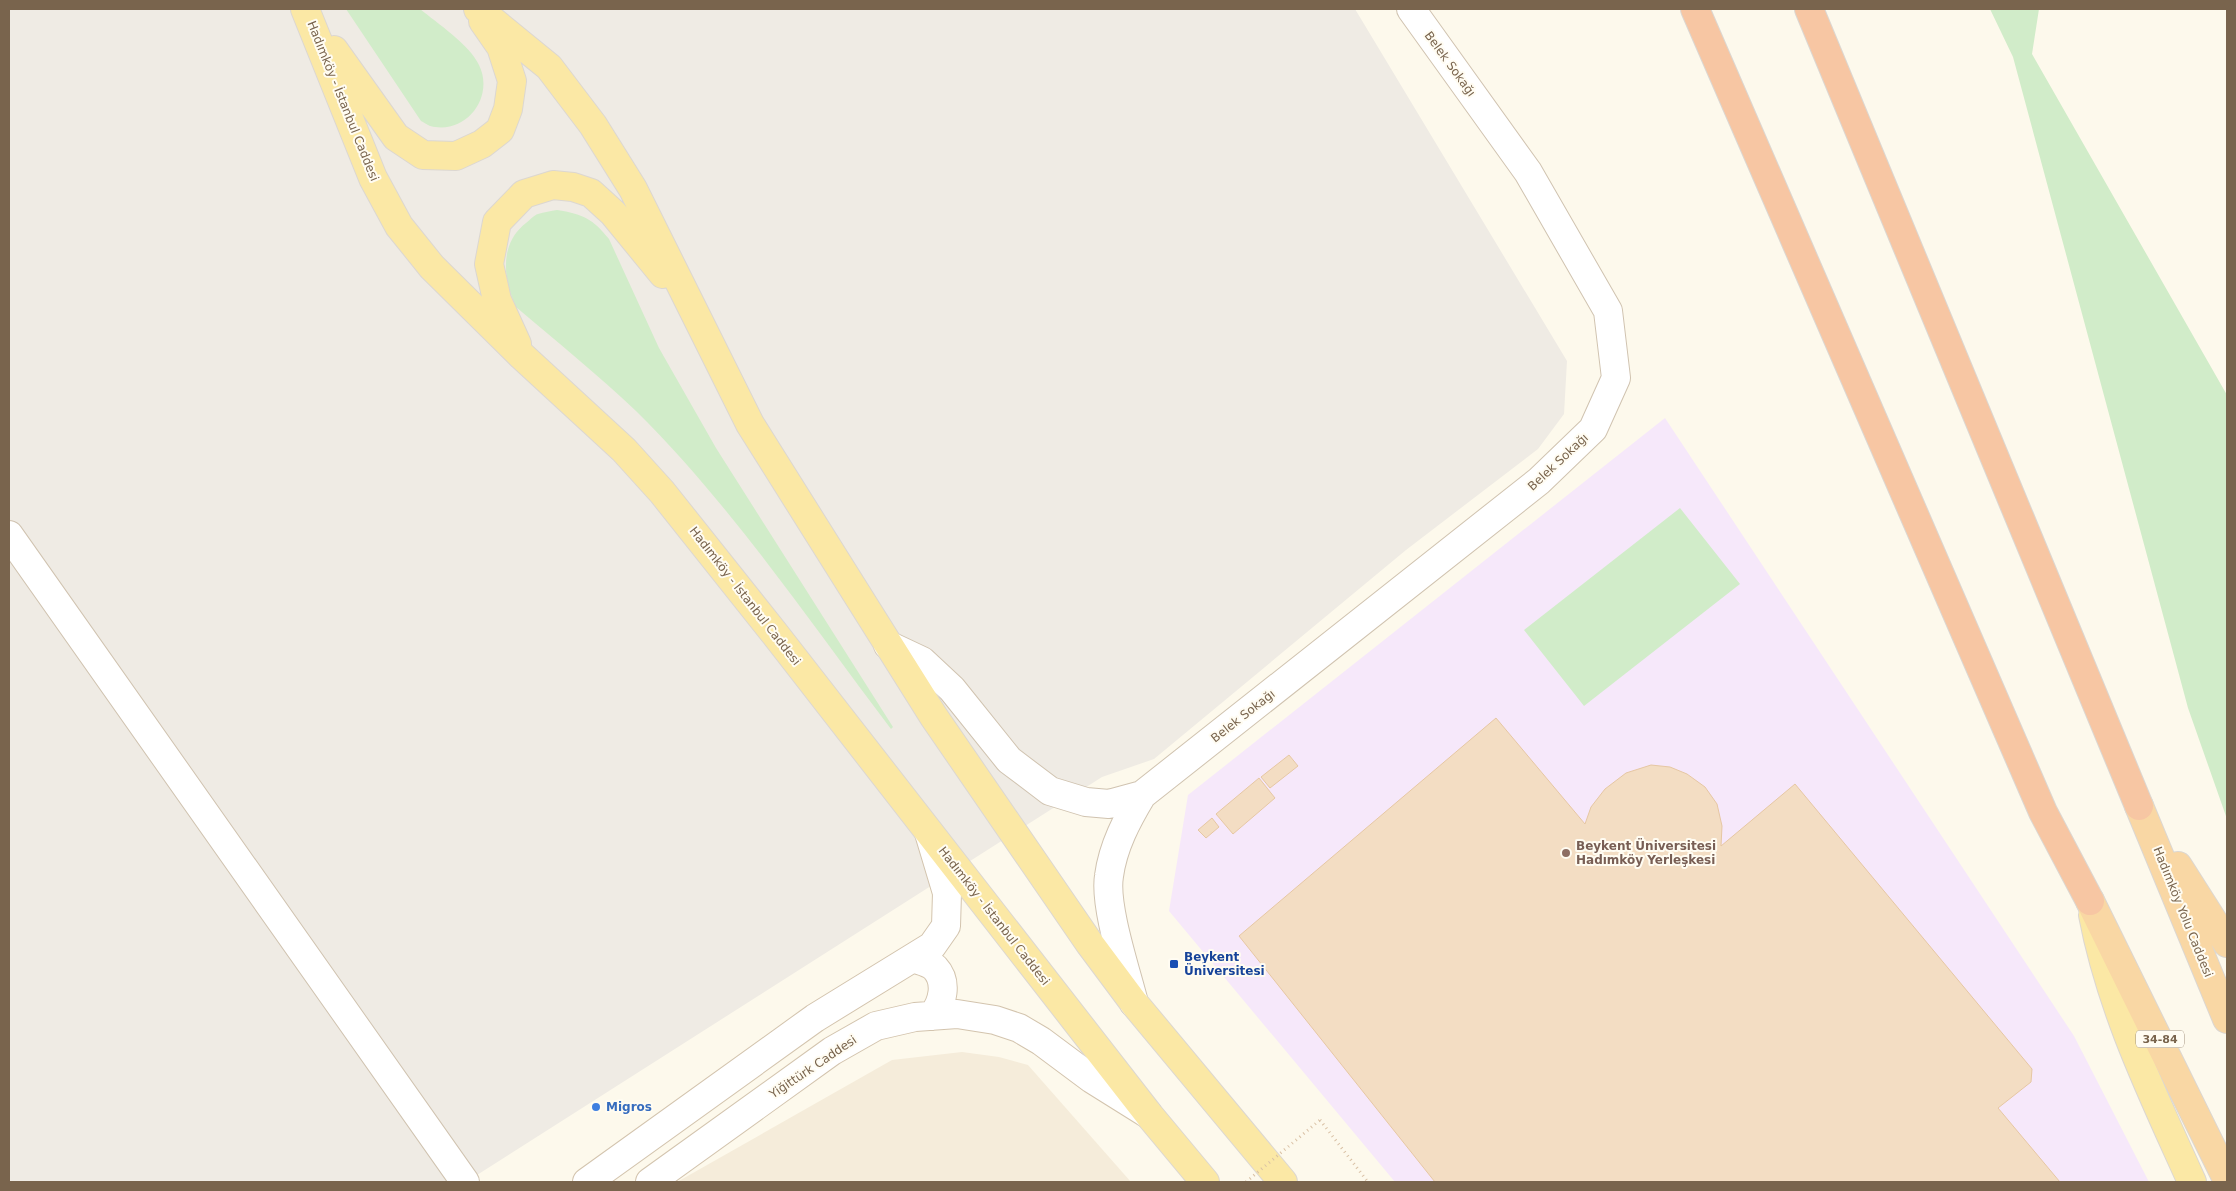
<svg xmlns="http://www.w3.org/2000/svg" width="2236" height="1191" viewBox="0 0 2236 1191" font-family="'DejaVu Sans',sans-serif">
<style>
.residential{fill:#f5ecda}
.industrial{fill:#efebe4}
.education{fill:#f6e8fa}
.green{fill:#d1ecc9}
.building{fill:#f3ddc3;stroke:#e6c7a3}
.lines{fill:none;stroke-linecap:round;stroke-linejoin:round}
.minor-casing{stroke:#d0c3b0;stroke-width:30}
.secondary-casing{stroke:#d3c4ae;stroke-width:30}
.primary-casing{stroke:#dcd7d1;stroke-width:30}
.trunk-casing{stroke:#dcd7d1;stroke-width:30}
.motorway-casing{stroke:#dcd7d1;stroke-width:30}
.path{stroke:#d9c1a5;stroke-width:3;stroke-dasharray:1 4;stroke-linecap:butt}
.minor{stroke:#fff;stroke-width:28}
.secondary{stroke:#fff;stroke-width:28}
.primary{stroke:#fbe8a5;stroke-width:28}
.trunk{stroke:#f9d7a4;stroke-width:28}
.motorway{stroke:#f7c6a3;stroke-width:28}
.path-bridge{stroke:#d9c1a5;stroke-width:3;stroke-dasharray:1 4;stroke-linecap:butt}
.education-dot{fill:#8d6e63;stroke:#fffcf2;stroke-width:2}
.transit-dot{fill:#1a4fb4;stroke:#fffcf2;stroke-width:2}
.shop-dot{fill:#3f7fe0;stroke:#fffcf2;stroke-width:2}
.labels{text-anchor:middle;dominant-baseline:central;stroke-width:4;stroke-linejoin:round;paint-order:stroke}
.shield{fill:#fffcf2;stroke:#a1927e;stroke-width:1}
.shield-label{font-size:11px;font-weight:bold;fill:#79644d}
.street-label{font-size:12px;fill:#79644d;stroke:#fffcf2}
.education-label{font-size:12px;font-weight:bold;fill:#785e54;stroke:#fffcf2;text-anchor:start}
.transit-label{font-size:12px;font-weight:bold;fill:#164399;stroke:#fffcf2;text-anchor:start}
.shop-label{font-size:12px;font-weight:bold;fill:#366cbe;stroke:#fffcf2;text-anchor:start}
</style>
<rect width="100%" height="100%" fill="#fdf9ec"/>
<path class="residential" d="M962 1052 999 1057 1028 1065 1131 1182H677L892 1060Z"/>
<path class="industrial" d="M9 9H1355L1567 361 1564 414 1538 449 1406 550 1154 759 1102 777 466 1182H9Z"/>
<path class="education" d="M1665 418 2074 1036 2149 1182H1395L1169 911 1188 795Z"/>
<path class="green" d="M346 9H420C437 23 470 45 479 65 494 95 469 132 435 127 430 127 425 123 421 121Z
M1990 9H2039L2032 54 2227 395V819L2188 708 2013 57Z
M557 210C583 214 593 219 609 239L659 348 716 448 893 727 891 729C809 621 733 507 636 411 598 375 556 341 516 307 503 279 499 244 526 223 530 220 534 215 538 214 544 212 551 211 557 210Z
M1680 508 1740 584 1584 706 1524 630Z"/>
<path class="building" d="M1496 718 1585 824 1591 807 1605 789 1626 773 1651 765 1670 767 1687 774 1705 787 1717 804 1722 826 1721 846 1795 784 2032 1069 2031 1082 1998 1108 2060 1182H1435L1239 936Z
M1289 755 1298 766 1270 788 1261 777Z
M1259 778 1275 798 1233 834 1216 814Z
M1212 818 1219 827 1206 838 1198 830Z"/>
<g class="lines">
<g class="minor-casing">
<path id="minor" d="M9 535 465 1182
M888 645 922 661 952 689 1009 760 1050 791 1086 802 1109 804 1142 795
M1134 1003C1126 971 1104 906 1109 876 1113 846 1127 820 1142 795L1539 481 1593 429 1616 378 1608 311 1528 172 1411 9"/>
</g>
<g class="secondary-casing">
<path id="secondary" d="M913 958C920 961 929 962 935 968 948 982 943 1003 932 1016
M587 1182 815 1018 932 946 946 926 947 893 929 833
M650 1182 832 1051 876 1026 915 1017 957 1014 995 1020 1019 1028 1041 1041 1092 1079 1148 1114"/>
</g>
<g class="primary-casing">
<path id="primary" d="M305 9 373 178 399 226 432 267 522 356 624 450 662 492 775 634 1150 1116 1205 1182
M478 9 549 67 593 125 633 189 750 424 934 717 1090 944 1134 1003 1283 1182
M334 50 396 137 423 155 456 156 482 144 500 130 508 109 512 81 501 47 483 21
M517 344 497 300 489 264 497 222 524 194 553 185 573 187 591 193 613 213 663 274
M2093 915C2111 1010 2153 1095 2192 1182"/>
</g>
<g class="trunk-casing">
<path id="trunk" d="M2139 806 2227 1019
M2178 866 2227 943
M2090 901 2227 1179"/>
</g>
<g class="motorway-casing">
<path id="motorway" d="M1695 9 2043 812 2090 901
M1809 9 2139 806"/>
</g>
<path class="path" d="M1320 1120 1368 1182"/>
<use href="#minor" class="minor"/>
<use href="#secondary" class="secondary"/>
<use href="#primary" class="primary"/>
<use href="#trunk" class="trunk"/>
<use href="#motorway" class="motorway"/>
<path class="path-bridge" d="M1246 1182 1320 1120"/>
</g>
<circle class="education-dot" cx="1566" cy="853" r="5"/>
<rect class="transit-dot" x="1169" y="959" width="10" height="10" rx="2.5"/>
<circle class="shop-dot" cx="596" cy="1107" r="5"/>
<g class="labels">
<rect class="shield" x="2136" y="1030.5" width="48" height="17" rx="4"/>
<g class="shield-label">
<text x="2160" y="1039">34-84</text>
</g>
<g class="street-label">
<text transform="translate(1450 64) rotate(54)">Belek Sokağı</text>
<text transform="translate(343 101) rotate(68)">Hadımköy - İstanbul Caddesi</text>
<text transform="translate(1558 462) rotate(-43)">Belek Sokağı</text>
<text transform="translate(745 596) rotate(52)">Hadımköy - İstanbul Caddesi</text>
<text transform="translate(1243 716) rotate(-38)">Belek Sokağı</text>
<text transform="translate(2183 912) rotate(68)">Hadımköy Yolu Caddesi</text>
<text transform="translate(994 916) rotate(52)">Hadımköy - İstanbul Caddesi</text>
<text transform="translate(813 1067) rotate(-34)">Yiğittürk Caddesi</text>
</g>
<g class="education-label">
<text x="1576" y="846">Beykent Üniversitesi<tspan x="1576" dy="14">Hadımköy Yerleşkesi</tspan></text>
</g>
<g class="transit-label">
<text x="1184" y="957">Beykent<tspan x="1184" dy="14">Üniversitesi</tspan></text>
</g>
<g class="shop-label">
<text x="606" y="1107">Migros</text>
</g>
</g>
<rect width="2236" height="1191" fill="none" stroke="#79644d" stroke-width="20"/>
</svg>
